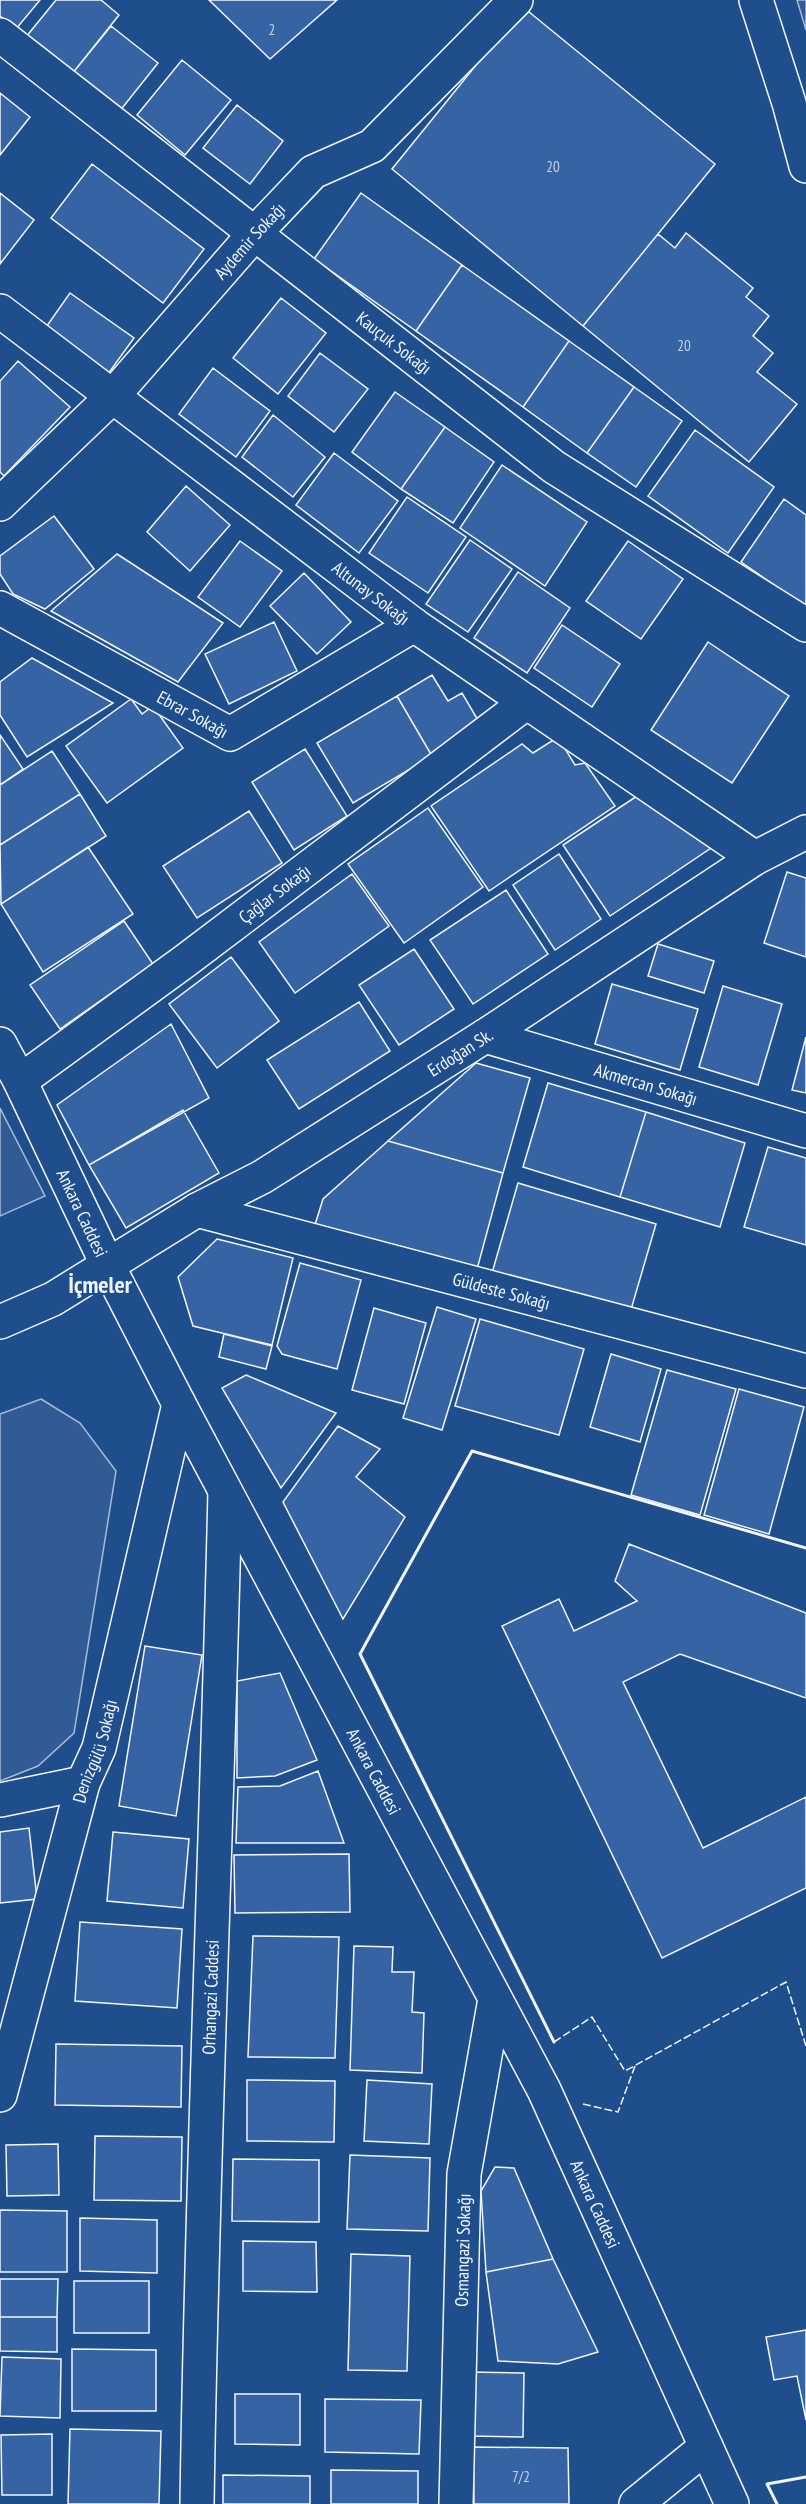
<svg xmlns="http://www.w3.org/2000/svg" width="806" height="2504" viewBox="0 0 806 2504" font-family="'PT Sans Narrow',sans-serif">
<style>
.built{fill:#305b95;stroke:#a8bbd7;stroke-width:1.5}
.building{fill:#3563a3;stroke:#f2f6ff;stroke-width:1.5}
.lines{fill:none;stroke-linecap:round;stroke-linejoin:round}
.street-casing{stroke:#f2f6ff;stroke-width:36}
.secondary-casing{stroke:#f2f6ff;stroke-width:36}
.primary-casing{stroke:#f2f6ff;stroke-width:36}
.street{stroke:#1f4e8c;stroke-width:33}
.secondary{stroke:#1f4e8c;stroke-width:33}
.primary{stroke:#1f4e8c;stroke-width:33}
.fence{stroke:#f2f6ff;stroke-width:1.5;stroke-dasharray:8 3;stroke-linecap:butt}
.wall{stroke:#f2f6ff;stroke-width:3}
.labels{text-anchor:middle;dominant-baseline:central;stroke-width:4.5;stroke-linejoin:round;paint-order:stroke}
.number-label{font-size:15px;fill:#c3d1e8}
.street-label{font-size:18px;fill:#f2f6ff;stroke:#1f4e8c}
.district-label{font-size:24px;font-weight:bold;fill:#f2f6ff;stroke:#1f4e8c}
</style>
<rect width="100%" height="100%" fill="#1f4e8c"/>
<path class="built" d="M797 0H806V30Z
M0 1108 45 1196 0 1216Z
M41 1399 80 1423 116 1471 74 1733 38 1766 0 1781V1414Z"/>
<path class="building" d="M0 0H40L16 29 0 16Z
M56 0H101L119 15 72 74 26 37Z
M209 0H337L270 59Z
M523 7 715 164 583 326 392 169Z
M111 26 158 63 119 112 72 74Z
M182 60 231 100 185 155 137 115Z
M0 93 30 117 0 155Z
M237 105 283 141 250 184 203 148Z
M92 164 204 249 163 303 51 218Z
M0 193 34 220 0 264Z
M361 193 462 265 416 331 314 259Z
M686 233 753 288 746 297 769 316 753 336 773 353 757 372 797 404 749 462 583 326 658 234 675 248Z
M462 265 569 341 523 407 416 331Z
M70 293 134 338 108 374 44 330Z
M281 298 326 333 278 394 233 358Z
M569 341 634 387 587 453 523 407Z
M320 353 368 389 334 432 288 396Z
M18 361 70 407 4 476 0 472V381Z
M213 368 270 411 236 457 179 414Z
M634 387 682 421 636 487 587 453Z
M395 392 445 427 401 489 352 452Z
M273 415 325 457 293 497 242 457Z
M445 427 494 462 453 523 401 489Z
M695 430 774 487 728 553 648 496Z
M334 453 398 501 359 553 296 505Z
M502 465 587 522 545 586 460 528Z
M186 486 230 525 190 571 147 532Z
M407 497 466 537 428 593 369 553Z
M784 499 806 515V607L741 562Z
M54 516 94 569 45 609 13 594 0 574V556Z
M470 540 512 569 468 632 426 604Z
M240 541 282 571 240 627 198 597Z
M628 541 683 579 641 639 586 601Z
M117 554 223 623 178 682 51 611Z
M518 572 570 608 527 673 474 638Z
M304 573 351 622 317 654 270 606Z
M274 622 297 671 229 704 205 654Z
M562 625 620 664 592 707 534 668Z
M708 642 789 696 732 783 651 730Z
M32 658 113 703 27 757 0 715V682Z
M432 675 448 701 462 693 482 727 432 756 397 696Z
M397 696 432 756 353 803 317 743Z
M131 699 142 714 153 706 183 748 107 803 66 746Z
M0 735 23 769 0 785Z
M558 737 575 765 585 763 615 806 489 891 431 806 522 744 533 753Z
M305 749 347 816 294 850 252 782Z
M52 751 80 794 0 845V785Z
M80 794 106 836 1 904 0 845Z
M637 796 711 848 610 916 563 845Z
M428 808 483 887 404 943 348 864Z
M249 811 282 863 197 918 163 866Z
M88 847 133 914 43 972 1 904Z
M559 854 601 919 555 950 513 885Z
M787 872 806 878V957L764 943Z
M352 874 389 926 295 993 259 942Z
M506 890 548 954 473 1004 430 940Z
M124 921 153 964 60 1029 30 985Z
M658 944 714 961 704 993 648 976Z
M414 949 454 1009 399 1045 359 985Z
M231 957 279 1021 217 1068 169 1004Z
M612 984 698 1009 680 1070 595 1044Z
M723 986 782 1004 758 1085 699 1067Z
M359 1002 390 1051 299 1109 267 1060Z
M171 1024 209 1098 89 1165 57 1105Z
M806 1037V1093L792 1090Z
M476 1063 530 1078 503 1173 388 1141Z
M548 1083 646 1112 620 1197 523 1167Z
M183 1110 219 1173 126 1228 89 1165Z
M646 1112 745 1143 720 1227 620 1197Z
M388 1141 503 1173 476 1273 314 1228 323 1199Z
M768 1147 806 1158V1245L744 1227Z
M518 1183 656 1224 630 1313 492 1273Z
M217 1239 293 1258 272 1345 193 1326 178 1277Z
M300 1263 361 1280 337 1369 282 1354 277 1346Z
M437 1307 476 1319 442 1430 403 1418Z
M374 1308 426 1323 404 1404 352 1390Z
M480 1319 584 1349 559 1435 455 1406Z
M224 1334 272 1346 266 1369 219 1357Z
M611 1354 661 1369 640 1442 590 1427Z
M667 1370 736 1389 700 1515 631 1495Z
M246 1375 336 1413 281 1488 222 1388Z
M739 1389 804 1407 769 1534 704 1515Z
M338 1426 380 1449 356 1477 405 1517 343 1619 283 1502Z
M629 1544 806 1613V1698L680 1654 623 1682 703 1848 806 1797V1888L662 1958 502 1626 559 1599 574 1631 637 1601 615 1581Z
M145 1646 202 1655 176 1816 119 1806Z
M280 1673 317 1760 275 1776 237 1778V1681Z
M318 1771 344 1843H236L238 1787 280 1786Z
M29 1828 37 1899 0 1903V1832Z
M113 1832 189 1839 183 1908 107 1901Z
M349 1854 350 1912 235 1913 234 1855Z
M80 1922 182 1929 177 2008 75 2001Z
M253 1936 339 1937 335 2058 248 2057Z
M354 1946 393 1947 392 1972H414L412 2012 424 2013 422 2073 350 2070Z
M56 2044 182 2046 181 2107 55 2105Z
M247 2080 335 2081 334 2142 247 2141Z
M367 2080 432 2084 429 2144 364 2141Z
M95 2136 182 2137 181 2201 94 2200Z
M58 2144 59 2195 7 2196 6 2145Z
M350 2155 430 2158 428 2231 347 2229Z
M233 2159 319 2160V2222L232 2221Z
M495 2167 514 2168 553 2259 486 2272 481 2191Z
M0 2210 67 2211V2272H0Z
M80 2218 157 2220V2273L80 2271Z
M243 2241 316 2242 317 2292 243 2291Z
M351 2254 410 2256 407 2371 348 2370Z
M553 2259 598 2352 558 2364 498 2361 486 2272Z
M0 2279H58L57 2317H0Z
M74 2281H149V2333H74Z
M0 2317H57V2352L0 2351Z
M806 2330V2420L797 2376 774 2380 766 2337Z
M72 2349 156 2350V2411H72Z
M2 2357 61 2359 60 2418 0 2416Z
M469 2372 524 2373 523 2437 468 2436Z
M235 2394H300V2445L235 2444Z
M325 2399 421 2400 419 2454 325 2452Z
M70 2429 161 2431 159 2504H68Z
M52 2434V2495H2L1 2435Z
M473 2447 568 2448 569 2504H474Z
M331 2470 418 2471V2504H331Z
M223 2475 310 2476V2504H223Z"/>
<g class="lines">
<g class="street-casing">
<g id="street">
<path id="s1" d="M0 35 554 467 806 625"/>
<path id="s2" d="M0 311 414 625 755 858"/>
<path id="s3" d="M0 504 112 397 255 233 313 172 372 146 516 0"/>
<path id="s4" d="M0 608 230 734 414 625"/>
<path id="s5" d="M485 1036 806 1131"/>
<path id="s6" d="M20 1081 185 961 527 702"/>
<path id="s7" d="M197 1210 806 1371"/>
<path d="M0 1800 83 1783"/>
<path id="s8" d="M0 2095 83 1783 99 1748 179 1404"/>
<path id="s9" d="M197 2504C202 2166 217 1829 225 1491"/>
<path id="s10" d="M456 2504 464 2174 495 1999"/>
<path d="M636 2504 706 2447"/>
</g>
</g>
<g class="secondary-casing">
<g id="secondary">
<path id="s11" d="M0 1044 20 1081 107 1264 179 1404 544 2090 732 2504"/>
<path id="s12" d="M0 1322 53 1299 197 1210 262 1177 485 1036 755 858 806 832"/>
</g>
</g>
<g class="primary-casing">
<path id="primary" d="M756 0 789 103 806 166"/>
</g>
<use href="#street" class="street"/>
<use href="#secondary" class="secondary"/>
<use href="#primary" class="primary"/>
<path class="fence" d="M554 2042 592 2017 625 2071 786 1982 806 2046
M583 2104 618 2112 635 2066"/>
<path class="wall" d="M554 2042 360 1654 472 1451 806 1548
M777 2504 767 2484 806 2477"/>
</g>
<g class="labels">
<g class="number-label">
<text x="272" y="29">2</text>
<text x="553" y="166">20</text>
<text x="684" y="345">20</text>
<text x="521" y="2476">7/2</text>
</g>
<g class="street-label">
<text stroke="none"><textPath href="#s3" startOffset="363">Aydemir Sokağı</textPath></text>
<text stroke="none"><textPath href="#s1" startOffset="500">Kauçuk Sokağı</textPath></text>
<text stroke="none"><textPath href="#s2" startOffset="466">Altunay Sokağı</textPath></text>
<text stroke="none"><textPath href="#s4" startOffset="220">Ebrar Sokağı</textPath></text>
<text stroke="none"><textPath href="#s6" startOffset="316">Çağlar Sokağı</textPath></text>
<text stroke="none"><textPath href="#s12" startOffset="534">Erdoğan Sk.</textPath></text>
<text stroke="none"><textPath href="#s5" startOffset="168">Akmercan Sokağı</textPath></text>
<text stroke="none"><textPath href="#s11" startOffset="188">Ankara Caddesi</textPath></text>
<text stroke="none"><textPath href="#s7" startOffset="315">Güldeste Sokağı</textPath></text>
<text stroke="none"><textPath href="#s8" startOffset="357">Denizgülü Sokağı</textPath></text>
<text stroke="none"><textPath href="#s11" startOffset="818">Ankara Caddesi</textPath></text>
<text stroke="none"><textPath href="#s9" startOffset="507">Orhangazi Caddesi</textPath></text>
<text stroke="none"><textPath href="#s11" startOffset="1304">Ankara Caddesi</textPath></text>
<text stroke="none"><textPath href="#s10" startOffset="254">Osmangazi Sokağı</textPath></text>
</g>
<g class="district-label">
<text x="100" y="1284">İçmeler</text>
</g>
</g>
</svg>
